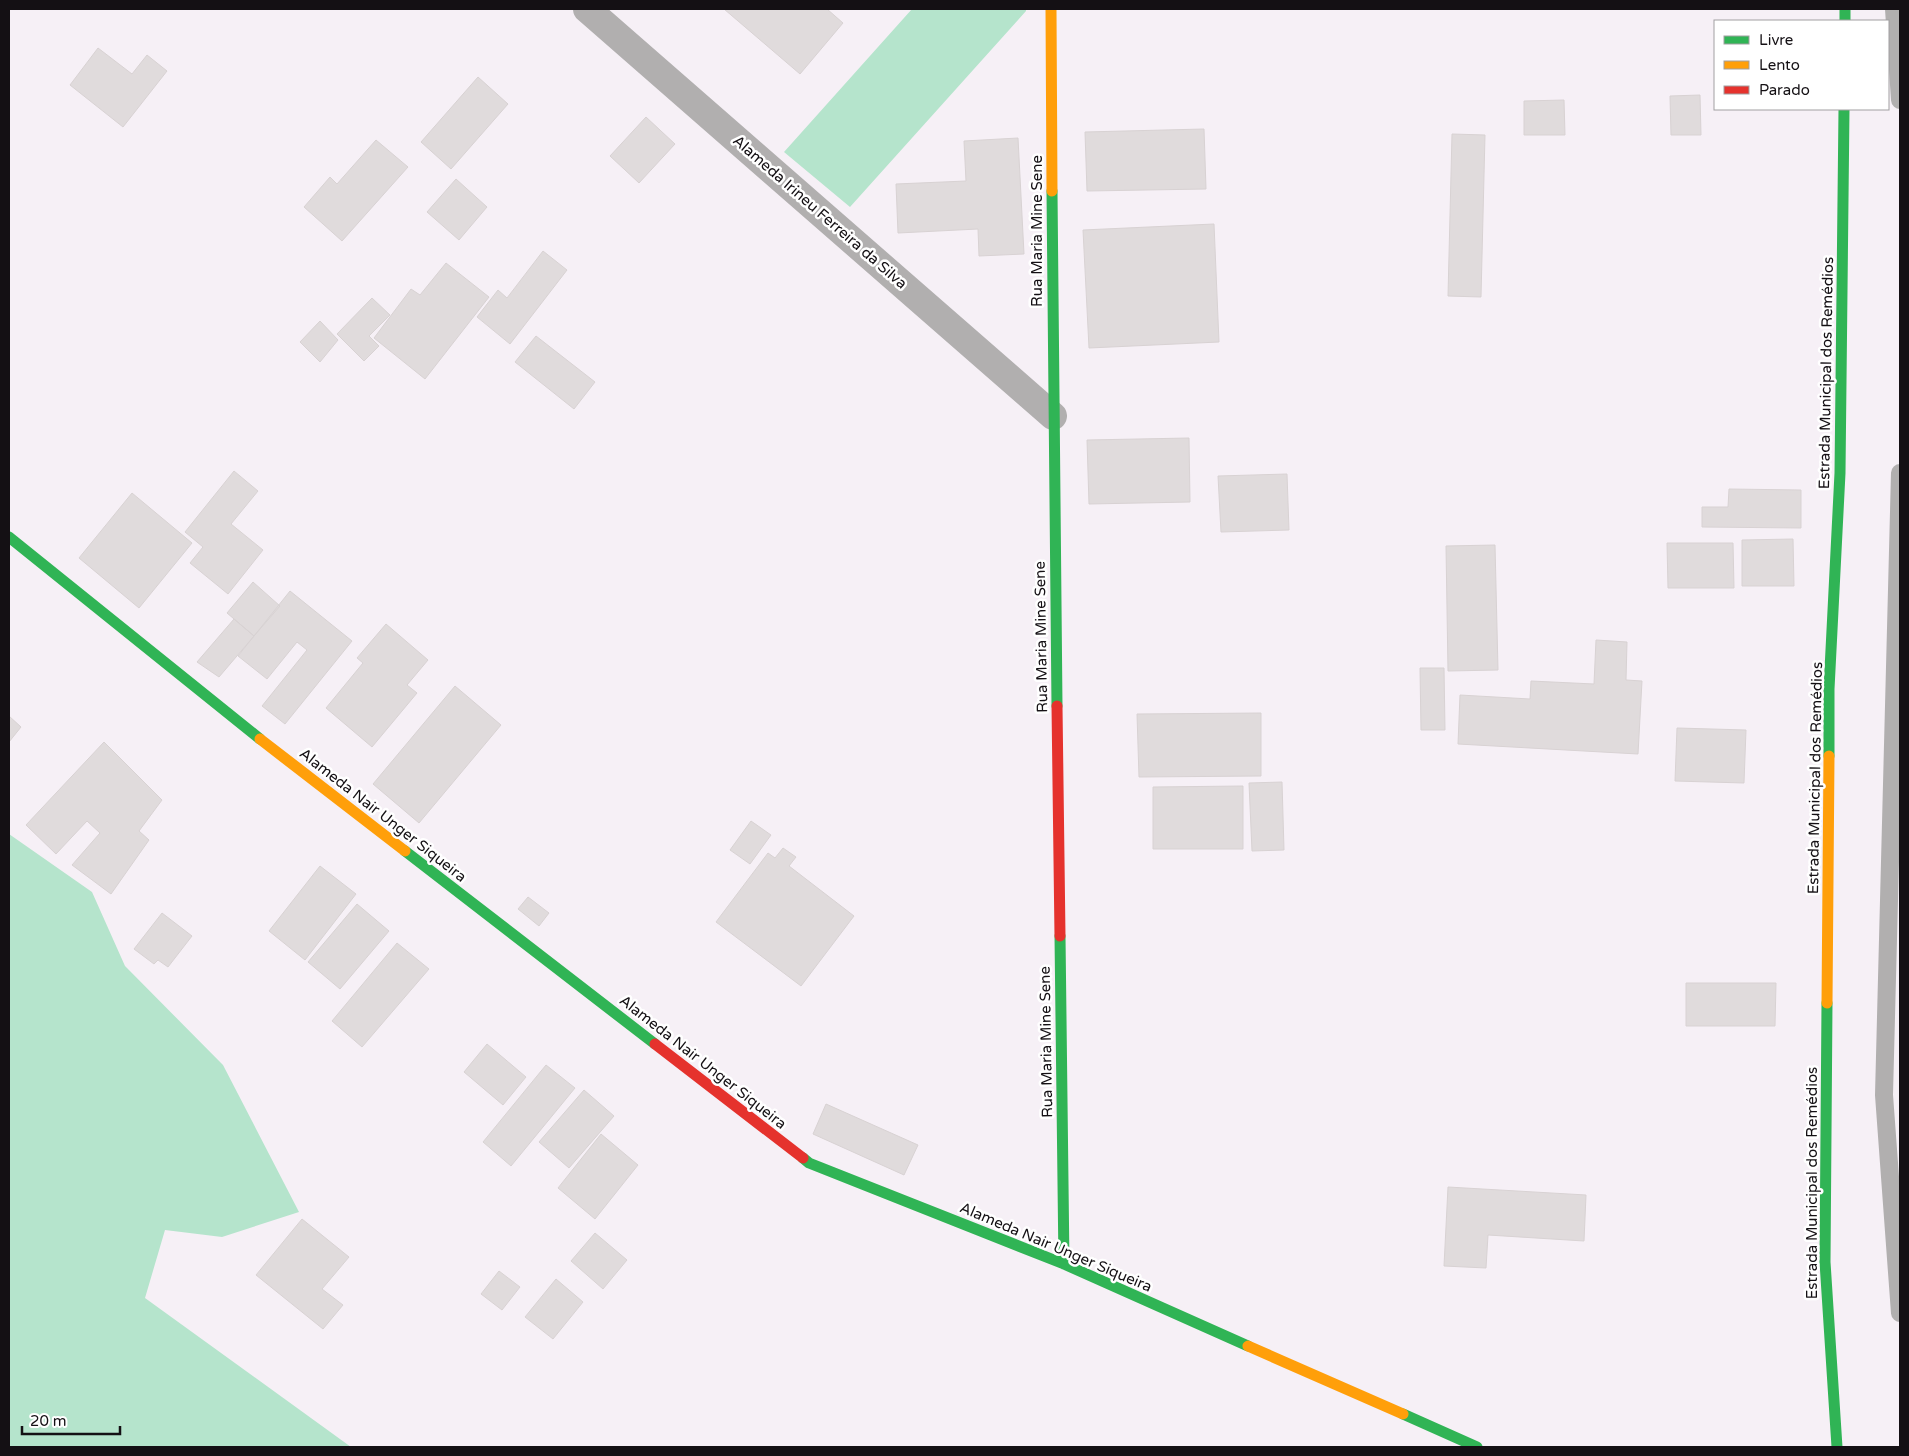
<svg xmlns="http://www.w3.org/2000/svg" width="1909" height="1456" viewBox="0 0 1909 1456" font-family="'Varela Round',sans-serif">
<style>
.green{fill:#b5e4cc}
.building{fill:#e0dbdc;stroke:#d8d2d3}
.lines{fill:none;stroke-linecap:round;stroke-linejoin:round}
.lane{stroke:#b1afaf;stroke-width:18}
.street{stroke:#b1afaf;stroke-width:28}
.fast{stroke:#30b455;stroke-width:11}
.slow{stroke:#ff9f0a;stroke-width:11}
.jam{stroke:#e5322d;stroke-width:11}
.labels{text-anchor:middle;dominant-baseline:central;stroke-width:5;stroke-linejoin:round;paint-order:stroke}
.street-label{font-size:15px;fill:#141014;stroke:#fff}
</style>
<rect width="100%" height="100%" fill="#f6f0f6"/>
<path class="green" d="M912 9H1026V11L850 207 784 152Z
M9 834 92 892 125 966 223 1065 299 1212 222 1237 165 1230 145 1298 351 1447H9Z"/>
<path class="building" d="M724 9H827L843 23 800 74Z
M98 48 132 74 147 55 167 71 123 127 70 85Z
M478 77 508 104 451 169 421 142Z
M1700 95 1701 135H1671L1670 96Z
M1564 100 1565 135H1524V101Z
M646 117 675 144 639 183 610 156Z
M1204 129 1206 189 1087 191 1085 132Z
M1452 134 1485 135 1481 297 1448 296Z
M1018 138 1024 254 979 256 978 229 898 233 896 184 966 181 964 141Z
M376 140 408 167 342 241 304 207 330 177 337 184Z
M456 179 487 207 459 240 427 212Z
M1214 224 1219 342 1089 348 1083 230Z
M543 251 567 270 510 344 477 317 498 290 507 298Z
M446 263 489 297 425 379 374 338 411 289 420 295Z
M372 298 390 315 369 336 379 346 364 361 337 334Z
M320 321 338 340 320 362 300 342Z
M536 336 595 382 574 409 515 362Z
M1189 438 1190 502 1089 504 1087 440Z
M234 471 258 491 231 524 263 550 228 594 190 563 203 547 185 532Z
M1287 474 1289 530 1221 532 1218 476Z
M1729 489 1801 490V528L1702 527V507H1728Z
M132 493 192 543 139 608 79 558Z
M1793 539 1794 586H1742V540Z
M1667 543H1733L1734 588H1668Z
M1495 545 1498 670 1448 671 1446 546Z
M253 582 280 606 254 636 227 613Z
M290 591 352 641 285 724 262 706 307 650 297 642 267 679 238 656Z
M234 619 254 636 219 677 197 662Z
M386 624 428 660 407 685 417 693 372 747 326 708 363 663 357 658Z
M1596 640 1627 642 1626 680 1642 681 1638 754 1458 744 1460 695 1530 699 1531 681 1594 684Z
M1420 668H1444L1445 730H1421Z
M455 686 501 725 419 823 373 784Z
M1261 713V776L1139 777 1137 714Z
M9 716 21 727 9 742Z
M1677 728 1746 730 1744 783 1675 781Z
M104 742 162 800 139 831 149 840 111 894 72 865 100 833 87 821 56 854 26 825Z
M1282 782 1284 850 1252 851 1249 783Z
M1243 786V849H1153V787Z
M751 821 771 835 750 864 730 850Z
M783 848 796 857 789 866 854 916 801 986 716 922 768 853 775 858Z
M320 866 356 894 305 960 269 931Z
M528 897 549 913 539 926 518 909Z
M357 904 389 931 340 989 308 962Z
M162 913 192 936 168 967 158 960 154 964 134 949Z
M397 943 429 969 362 1047 332 1021Z
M1686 983H1776L1775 1026H1686Z
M487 1044 526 1077 503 1105 464 1072Z
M546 1065 575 1088 511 1166 483 1142Z
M584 1090 614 1116 569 1168 539 1142Z
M826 1104 918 1145 904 1175 813 1134Z
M601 1134 638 1165 595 1219 558 1188Z
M1448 1187 1586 1195 1584 1241 1488 1235 1486 1268 1444 1266Z
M302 1219 349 1257 322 1289 343 1305 323 1329 256 1275Z
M595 1233 627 1260 603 1289 571 1261Z
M499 1271 520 1287 502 1310 481 1294Z
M556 1279 583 1302 553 1339 525 1317Z"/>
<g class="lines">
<path class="lane" d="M1894 9 1900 100
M1900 473 1884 1095 1900 1313"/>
<path class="street" d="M587 9 1053 416"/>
<path class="fast" d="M1845 9V21
M1052 191 1057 706
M9 537 260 739
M1829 756V689L1840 473 1844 109
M405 851 655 1044
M1060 936 1064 1264
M1827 1003 1825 1262 1837 1447
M803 1158 809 1163 1064 1264 1248 1346
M1403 1414 1477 1447"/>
<path class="slow" d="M1051 9 1052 191
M260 739 405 851
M1827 1003 1829 756
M1248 1346 1403 1414"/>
<path class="jam" d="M1057 706 1060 936
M655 1044 803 1158"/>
</g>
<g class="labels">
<g class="street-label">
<text transform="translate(820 212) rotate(41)">Alameda Irineu Ferreira da Silva</text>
<text transform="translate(1037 231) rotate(-90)">Rua Maria Mine Sene</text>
<text transform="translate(1826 373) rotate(-89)">Estrada Municipal dos Remédios</text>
<text transform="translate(1041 637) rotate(-91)">Rua Maria Mine Sene</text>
<text transform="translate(1815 778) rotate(-89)">Estrada Municipal dos Remédios</text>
<text transform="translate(383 815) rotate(38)">Alameda Nair Unger Siqueira</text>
<text transform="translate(1046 1042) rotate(-91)">Rua Maria Mine Sene</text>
<text transform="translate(703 1062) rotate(38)">Alameda Nair Unger Siqueira</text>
<text transform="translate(1812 1183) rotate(-90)">Estrada Municipal dos Remédios</text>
<text transform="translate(1056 1247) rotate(23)">Alameda Nair Unger Siqueira</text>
</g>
</g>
<rect width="1909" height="1456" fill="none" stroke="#141014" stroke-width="20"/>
<rect x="1714" y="20" width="175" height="90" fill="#ffffff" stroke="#a19fa1"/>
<rect x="1724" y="36" width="25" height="8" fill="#30b455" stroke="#a19fa1"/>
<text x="1759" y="45" font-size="15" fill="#141014">Livre</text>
<rect x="1724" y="61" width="25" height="8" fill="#ff9f0a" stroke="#a19fa1"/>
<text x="1759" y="70" font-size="15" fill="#141014">Lento</text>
<rect x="1724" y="86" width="25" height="8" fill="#e5322d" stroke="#a19fa1"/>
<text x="1759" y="95" font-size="15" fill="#141014">Parado</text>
<path d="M22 1426v8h98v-8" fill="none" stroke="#141014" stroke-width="2.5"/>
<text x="30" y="1426" font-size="15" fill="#141014" stroke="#ffffff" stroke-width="4" paint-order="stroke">20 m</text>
</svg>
